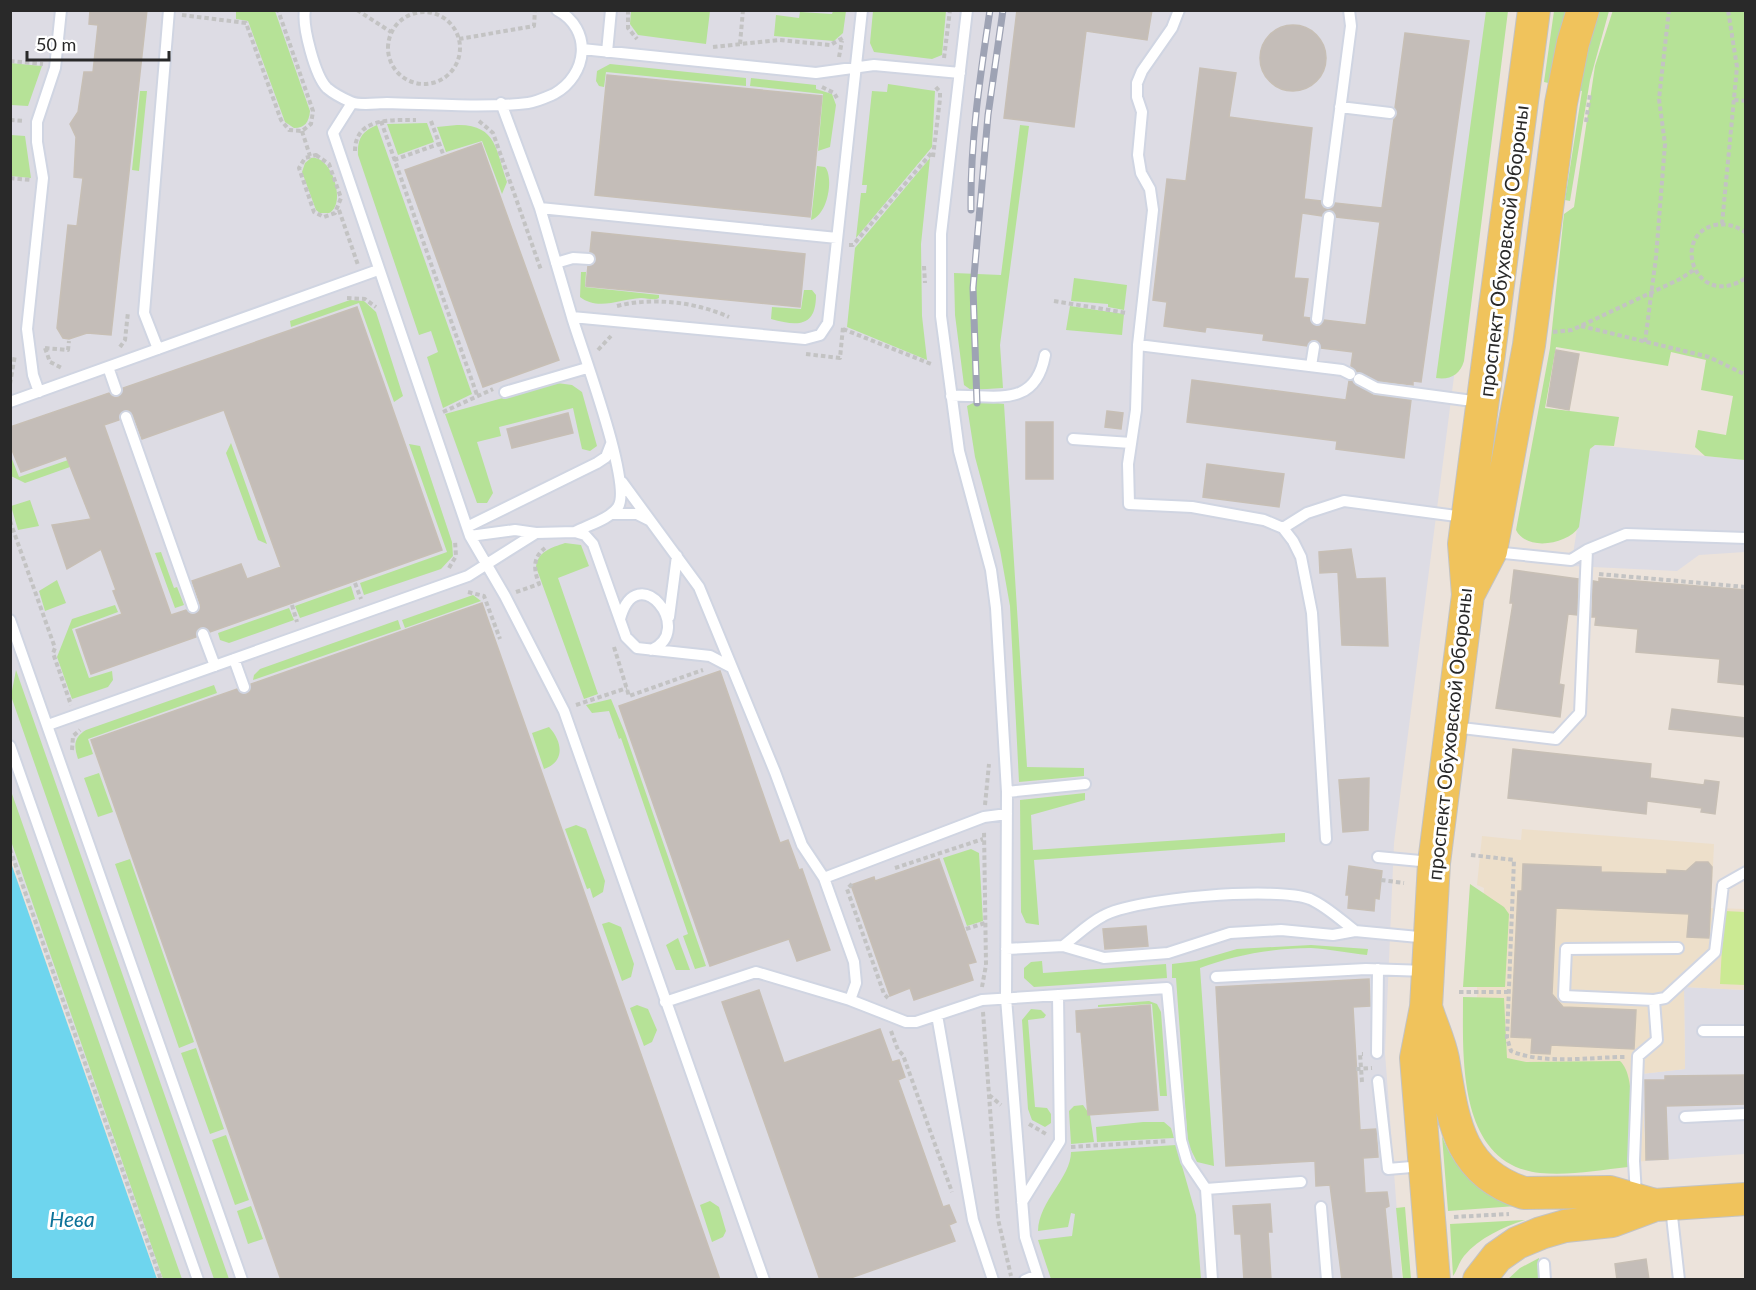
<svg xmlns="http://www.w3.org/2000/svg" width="1756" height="1290" viewBox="0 0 1756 1290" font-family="Lato,sans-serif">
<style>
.industrial{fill:#dddce4}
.education{fill:#eddfca}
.green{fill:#b6e297}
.pitch{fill:#cbea93}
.water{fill:#6ed5ee}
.building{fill:#c4bdb8;stroke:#c7bfb5;stroke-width:1.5;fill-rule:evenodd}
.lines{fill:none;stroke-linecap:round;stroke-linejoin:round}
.service-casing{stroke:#d0d5e2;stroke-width:14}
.primary-casing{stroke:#c3c3c3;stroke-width:34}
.path{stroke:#c3c3c3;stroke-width:4;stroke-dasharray:4.5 3;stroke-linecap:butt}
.service{stroke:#fff;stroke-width:10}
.primary{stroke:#f0c35c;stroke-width:32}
.rail-casing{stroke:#9ea3b4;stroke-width:7}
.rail{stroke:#fff;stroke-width:4.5;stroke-dasharray:14;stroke-linecap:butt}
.labels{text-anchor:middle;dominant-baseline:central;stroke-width:6;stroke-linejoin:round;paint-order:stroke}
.street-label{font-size:20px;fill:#292929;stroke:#fff}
.water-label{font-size:21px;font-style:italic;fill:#0e7399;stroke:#fff}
</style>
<rect width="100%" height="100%" fill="#ece3db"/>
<path class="industrial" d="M10 11H1501L1394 843 1385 1053 1402 1279H158L11 857Z
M1595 445 1745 460V552L1699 555 1677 571 1571 566 1590 449Z
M1684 987 1745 990V1154L1646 1161 1641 1074 1685 1069Z"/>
<path class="education" d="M1522 829 1714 844 1711 908 1745 909V990L1684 987 1685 1069 1641 1074 1646 1161 1588 1165 1477 1062V984L1484 888 1477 885 1482 836 1521 840Z"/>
<path class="green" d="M1613 10 1745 11V460L1705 456 1695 447 1698 430 1726 435 1733 396 1701 390 1706 360 1671 352 1668 366 1556 347 1545 408 1619 417 1614 446 1595 445 1590 449 1579 527C1568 544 1527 552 1516 530L1550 348 1564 214 1574 207 1595 66Z
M236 11H275L310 111C309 122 305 128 294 128L285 122 248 21 236 19Z
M631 11H710L706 44 638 35 630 24Z
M833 11H846L843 33 834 41 774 36 776 15 799 18 800 12 832 14Z
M873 11H946L942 55 932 59 874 52 870 43Z
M1486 11H1508L1464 361C1460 375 1450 380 1436 378Z
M1554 11H1609L1590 80 1570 201 1565 200 1582 91 1544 82Z
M10 63 42 66 28 106 11 105Z
M610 64 746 78V86L606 72 604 87 599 86 596 81 597 71Z
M751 78 816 85V89L832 94 836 105 830 147 818 151 823 94 750 86Z
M888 84 935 91 932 147 856 238 861 193H866L867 185H862L872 91 887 92Z
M140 91H147L139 171 132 170Z
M427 123 434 142 398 155 387 124Z
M377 125 472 394 443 408 427 357 438 352 431 331 419 335 358 155C357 139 362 131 377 125Z
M457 125C497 124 496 151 507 182L502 194 482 141 446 152 437 127Z
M1020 125 1029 126 1000 345 1003 388 971 390 964 385 955 315 954 273 1001 275Z
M11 135 25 136 31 178 11 176Z
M311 158C332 155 347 204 329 213H320L316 210 302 172 305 163Z
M930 158 921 244 922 316 927 360 847 327 855 248Z
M817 166 825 167C834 177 828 215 811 220Z
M581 272H586L585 287 659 295V298C653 301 648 298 641 298 621 299 598 311 580 297Z
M1074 278 1127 285 1124 310 1108 307V304L1071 301Z
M804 290H812L816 295C816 328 797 326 771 319L772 307 801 309Z
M350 300 364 301 376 312 403 396 394 402 359 303 291 327 290 321Z
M1070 306 1124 314 1122 335 1066 330Z
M557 383 572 385 582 392 597 446 590 451 582 449 573 408 499 427 501 436 477 442 493 493 487 503H477L445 414Z
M979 400 1004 404 1027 767 1084 768V776L1019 782 1010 606 1000 550 975 457 967 406Z
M231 443 267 544 258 540 226 453Z
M409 444 420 446 452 542 453 556 441 569 364 595 360 583 447 552Z
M10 454 19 477 68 460 70 467 25 483 11 476Z
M30 500 39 526 18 530 11 506Z
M565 543 581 545 589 566 558 578 598 694 584 699 536 567C538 551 551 548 565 543Z
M161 552 174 588 177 587 184 605 175 608 155 553Z
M57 580 66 603 45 611 39 591Z
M351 586 355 599 300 618 295 606Z
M473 595 481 601 405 628 402 620Z
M115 605 118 612 72 629 89 678 112 671 113 680 108 687 72 699 57 657 72 619Z
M289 608 294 620 229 643 220 640 218 633Z
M398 620 401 629 253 680 254 675 260 669Z
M16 670 229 1279H214L11 696Z
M214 685 217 693 88 739 93 754 78 759C74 746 73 738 86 730Z
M611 699 625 733 706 966 695 969 683 936 688 934 621 738 619 739 609 711 592 713 586 705Z
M549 727C563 742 565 762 544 769L532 733Z
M99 773 113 812 98 817 84 778Z
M11 791 182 1279H163L11 841Z
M1085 793V800L1031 815 1033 850 1285 833V842L1034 860 1039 925 1026 923 1021 912 1020 800Z
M576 825 586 829 605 881 603 892 593 898 590 888 587 889 565 829Z
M971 849 979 853 983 921 967 926 943 858Z
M130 859 194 1042 179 1048 115 864Z
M1470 884 1504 907 1509 914 1505 987H1463Z
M609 922 621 927 634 964 631 977 622 981 602 924Z
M678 938 690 970H676L666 945Z
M1311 945 1368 949 1367 955C1349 953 1329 949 1311 948 1274 948 1234 955 1200 968L1214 1166 1197 1162 1188 1144 1176 978H1172V964L1196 961 1237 949Z
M1042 961 1043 973 1166 964 1167 978 1034 987 1024 978V968L1031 962Z
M1463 997 1504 998 1507 1058 1526 1062 1620 1061C1639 1078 1628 1142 1628 1167 1600 1170 1569 1176 1540 1173 1457 1164 1463 1058 1463 997Z
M1149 1001 1157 1004 1161 1012 1167 1096H1160L1152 1004 1098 1007V1005Z
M637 1005 648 1009 657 1030 652 1042 644 1046 630 1008Z
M1031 1009 1041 1010 1046 1015 1044 1018 1028 1020 1035 1107 1047 1108 1051 1114V1123L1045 1127 1032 1120 1028 1109 1022 1020Z
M196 1048 224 1129 210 1134 181 1053Z
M1083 1105 1090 1115 1094 1142 1071 1144 1069 1111 1074 1106Z
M1143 1122H1164L1171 1128 1174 1138 1097 1142 1096 1127Z
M226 1135 249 1200 235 1205 212 1140Z
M1442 1136C1454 1170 1482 1196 1516 1206L1448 1211Z
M1176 1145 1196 1215 1201 1279H1051L1038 1240 1072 1236 1075 1214 1071 1213 1068 1227 1038 1231C1039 1200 1071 1178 1071 1152Z
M710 1201 719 1207 726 1231 723 1237 712 1242 700 1205Z
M251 1206 263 1239 248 1244 237 1211Z
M1405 1207 1411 1279H1403L1396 1208Z
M1525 1220C1503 1227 1479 1238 1464 1256 1459 1262 1457 1271 1453 1276L1450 1224Z
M1539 1258 1540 1279 1507 1280 1520 1268Z"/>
<path class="pitch" d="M1724 911 1745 912V985L1720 984Z"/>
<path class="water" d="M10 860 157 1279H11Z"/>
<path class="building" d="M90 10H147L111 335 87 333 69 339 63 338 57 328 68 225 77 226 83 178 74 177 76 137 70 124 78 112 84 72H93L98 25 89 24Z
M1017 10H1152L1147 40 1086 31 1074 127 1004 118Z
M1260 58a33 33 0 1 1 66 0a33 33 0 1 1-66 0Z
M1405 33 1469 41 1421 382 1413 381V385L1378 381 1357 372 1351 366 1353 352 1321 348 1316 340H1311L1307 346 1263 340 1264 334 1206 327 1205 332 1164 326 1167 302 1153 300 1167 179 1186 181 1200 68 1236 73 1229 117 1312 128 1304 199 1321 201 1323 208 1328 209 1335 203 1382 208 1394 119 1397 114 1395 108ZM1329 210 1334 211 1336 217 1380 222 1366 325 1324 320 1320 326H1316L1310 318 1303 317 1308 279 1294 278 1302 213 1322 216Z
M607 75 822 96 810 217 595 195Z
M481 143 559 360 483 387 405 170Z
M592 232 805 254 800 307 586 286 588 266 596 260 595 255 590 252Z
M357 307 442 550 210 632 201 627 197 630 196 637 91 674 76 630 122 614 113 591 116 590 101 549 67 569 52 525 91 519 66 456 21 472 10 445V427L109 393 114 397H119L123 388ZM128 410 133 415 142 439 224 410 281 567 247 579 241 564 192 581 200 604 199 611 192 614 186 610 171 615 104 425 119 420 121 412Z
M1556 350 1579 354 1569 410 1547 406Z
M1192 380 1346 400 1349 381H1352L1373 395 1411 400 1404 458 1336 449 1337 441 1187 422Z
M1107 411 1123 413 1121 429 1105 427Z
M568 413 573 433 512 448 507 429Z
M1026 422H1053V479H1026Z
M1207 464 1284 474 1279 507 1203 497Z
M1351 549 1356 579 1385 578 1388 646 1342 645 1338 572 1320 573 1319 552Z
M1514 570 1578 579 1577 615 1568 614 1559 684 1564 685 1560 717 1496 708 1513 603H1510Z
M1599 578 1746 590V685L1718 682 1720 659 1636 652 1638 629 1595 625 1596 617H1592L1593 581 1599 582Z
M482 603 609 963 720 1280H281L91 740 237 689 246 694 250 691 251 684Z
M720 671 780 843 788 840 799 870 802 869 830 950 797 961 789 939 710 966 619 706Z
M1672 709 1745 718V737L1669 729Z
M1513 749 1651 764 1650 778 1704 785 1705 780 1719 782 1715 814 1701 812 1702 808 1647 801 1646 814 1508 798Z
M1369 778 1368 830 1343 832 1339 780Z
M939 859 976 962 968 964 973 980 914 1000 910 988 890 996 851 885 874 877 875 881Z
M1696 862H1708L1712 867 1709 938 1687 937 1689 914 1556 908 1552 994 1563 1007 1636 1010 1634 1049 1551 1045 1550 1054 1531 1053 1532 1038 1511 1037 1518 891H1522L1523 864 1601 867V872L1667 874V870L1686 871Z
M1349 866 1382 871 1379 899 1375 898 1374 911 1348 908 1349 895H1346Z
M1146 926 1148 946 1105 949 1103 929Z
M1369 979 1370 1006 1353 1007 1360 1130 1376 1129 1378 1157 1363 1158 1365 1193 1387 1192 1389 1206 1385 1208 1392 1280H1342L1330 1185 1316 1186 1315 1161 1226 1166 1216 987Z
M759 990 784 1063 880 1029 892 1062 899 1060 905 1077 898 1080 943 1207 949 1205 956 1222 949 1225 955 1241 845 1280H820L722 1002Z
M1150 1005 1158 1110 1088 1115 1081 1032H1077L1076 1011Z
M1746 1075V1104L1666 1106 1668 1159 1646 1160 1645 1080H1665V1076Z
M1270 1204 1272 1232H1268L1271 1280H1244L1241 1234H1235L1233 1206Z
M1646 1259 1649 1280H1617L1615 1264Z"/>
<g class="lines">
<g class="service-casing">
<path id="service" d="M305 10C302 26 315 76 327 88 333 93 344 99 351 102 360 106 376 103 387 103 431 104 485 108 528 103 536 102 547 97 554 94 588 75 593 29 557 10
M967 10 941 234V316L959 451 991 570 996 608 1007 792 1006 998 1025 1237 1039 1280
M1179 10 1172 28 1142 71 1137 83V97L1142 112 1138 155 1141 173 1150 189 1153 210 1138 345 1136 410 1128 464 1129 504 1192 507 1264 520 1283 528 1293 541 1301 557 1312 613 1326 839
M582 49 816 73 874 65 960 73
M607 52 611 10
M352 103 333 133 470 536 505 596 564 711 764 1280
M501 103 540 208 572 317 805 339 820 335 828 323 862 10
M1340 107 1390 113
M1328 202 1351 26 1349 10
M540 208 837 238
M556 263 573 258 589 259
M572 317C581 348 633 485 618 507 610 519 588 525 575 532
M1317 319 1329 217
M1138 345 1342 370 1350 374
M158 349 144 313 169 10
M1311 366 1314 347
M108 367 116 390
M1359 379 1376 388 1480 402
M39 392 33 375 27 329 43 178 37 142V122L55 68 61 10
M505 392 587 368
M951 396C994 394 1035 410 1045 355
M10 402 378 270
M126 417 193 607
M1073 439 1131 443
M622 482 699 587 775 772 802 845 824 878 854 962 856 983 850 1000
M612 514H637L649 520
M467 527 597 463 606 457 611 444
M1283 528 1307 513 1344 501 1464 517
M470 536 515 530 536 533 575 532 585 535 593 544 626 637 637 648 710 656 729 666
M1494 552 1571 560 1587 550 1626 534 1746 538
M669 617 677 556
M620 619C637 556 697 631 651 650
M10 620 242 1280
M203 634 215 666
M234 659 244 687
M48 725 468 576 536 533
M1453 727 1556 739 1580 713 1587 550
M10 746 198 1280
M1007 792 1085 784
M1378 857 1431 862
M824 878 984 817 1007 814
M1063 946C1076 936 1089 923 1103 916 1135 898 1276 886 1310 899 1326 906 1341 920 1355 931
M1006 949 1063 946 1104 958 1168 953 1230 933 1281 930 1333 935 1355 931 1429 938
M1216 977 1366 969 1427 971
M1654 1000 1665 998 1715 952 1723 885 1746 872
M665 1002 756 972 850 1000 906 1022H916L982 1000 1167 988 1181 1140 1187 1161 1206 1189 1212 1280
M937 1015 973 1220 993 1280
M1703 1031H1746
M1377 1053 1378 969
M1378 1081 1388 1169 1423 1166
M1685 1117 1746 1114
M1206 1189 1301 1182
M1636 1195 1634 1161 1638 1056 1657 1040 1654 1000 1564 996 1566 949 1678 948
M1022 1202 1060 1141 1058 995
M1321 1207 1327 1280
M1671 1207 1679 1280
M1544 1264 1545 1280
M1025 1280 1037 1275"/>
</g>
<g class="primary-casing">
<path id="primary" d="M1468 595 1491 551 1529 345 1561 103 1573 43 1583 10
M1427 1010C1432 1026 1440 1043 1443 1059 1453 1118 1457 1172 1524 1193L1610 1192 1655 1205
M1434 1280 1416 1058 1426 1007 1434 863 1468 595 1464 544 1534 10
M1479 1280 1497 1257 1517 1243 1541 1233 1565 1226 1612 1221 1655 1205 1746 1199"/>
</g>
<path class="path" d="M357 10 391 32
M628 10V28L637 39
M388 48a36 36 0 1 1 72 0a36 36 0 1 1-72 0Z
M182 15 246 23 281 120 289 130 302 131 311 124 313 111 278 10
M459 39 534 26 535 10
M740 44 743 10
M713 47 779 40 830 45 843 38
M839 57 842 41
M944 58 950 10
M10 61 43 64
M822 87 834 93 837 98
M1734 100 1746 101
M10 120 24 121
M381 121 477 395
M431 121 443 154
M479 121 493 133 541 270
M1586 122 1590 94
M302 131 310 156
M355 151C355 117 392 120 416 120
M316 155 329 164 341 198 335 213 324 217 314 212 299 168 305 158Z
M933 157 940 99V92L935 86
M394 160 439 144
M10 178 31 180
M339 210 358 265
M1722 224 1737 67 1728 10
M1746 233C1737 226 1727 223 1715 225 1670 235 1695 311 1746 278
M849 245H853L933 151
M924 266 925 283
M347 298 365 299 376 307
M1054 301 1127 313
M617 306C652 297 696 302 729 317
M1581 326 1709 357 1746 375
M843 329 931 364
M1553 332 1572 330 1680 279 1694 270
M1645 342 1656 257 1665 144 1659 99 1669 10
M120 347 125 340 128 312
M45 348 50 362 62 368
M45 348 68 350 69 341
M598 350 611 336
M806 354 840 358 843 327
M10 384 15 355
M443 412 493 389
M10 521 55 648 53 653 71 705
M449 568 456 556 455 541
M1599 574 1746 587
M355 583 361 599
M468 592 484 596 500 639
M516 592 539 584C534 570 532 558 545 548
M292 605 297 622
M614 647 629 696 703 670
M576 705 627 688
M72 750 73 736 80 730
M985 805 989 764
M10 849 161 1280
M1471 855 1514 860 1507 1038 1511 1051C1544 1065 1590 1057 1625 1057
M895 868 983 839
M1381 880 1404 883
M852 884 847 889 884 994 888 998
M966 929 985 923
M982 987 986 965 984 830
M1459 992H1508
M983 1012 998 1219 1011 1276
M891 1031 898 1050 903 1055 952 1192
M1356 1069 1372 1068
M1362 1082 1360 1054H1363
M989 1095 1001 1105
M1029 1124 1046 1134
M1071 1147 1168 1141
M1454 1217 1509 1214"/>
<use href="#service" class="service"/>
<use href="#primary" class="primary"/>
<g class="rail-casing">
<path id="rail" d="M971 210C970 142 980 78 990 10
M977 403 973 288 988 115 1003 10"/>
</g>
<use href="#rail" class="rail"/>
</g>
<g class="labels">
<g class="street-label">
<text transform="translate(1503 251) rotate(-83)">проспект Обуховской Обороны</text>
<text transform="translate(1449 734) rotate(-84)">проспект Обуховской Обороны</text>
</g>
<g class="water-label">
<text x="72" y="1218">Нева</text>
</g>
</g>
<rect width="1756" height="1290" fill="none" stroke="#292929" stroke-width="24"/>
<path d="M27 51v9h142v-9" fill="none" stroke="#292929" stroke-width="3"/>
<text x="36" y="51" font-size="18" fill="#292929" stroke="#ffffff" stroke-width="4.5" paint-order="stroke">50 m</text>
</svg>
